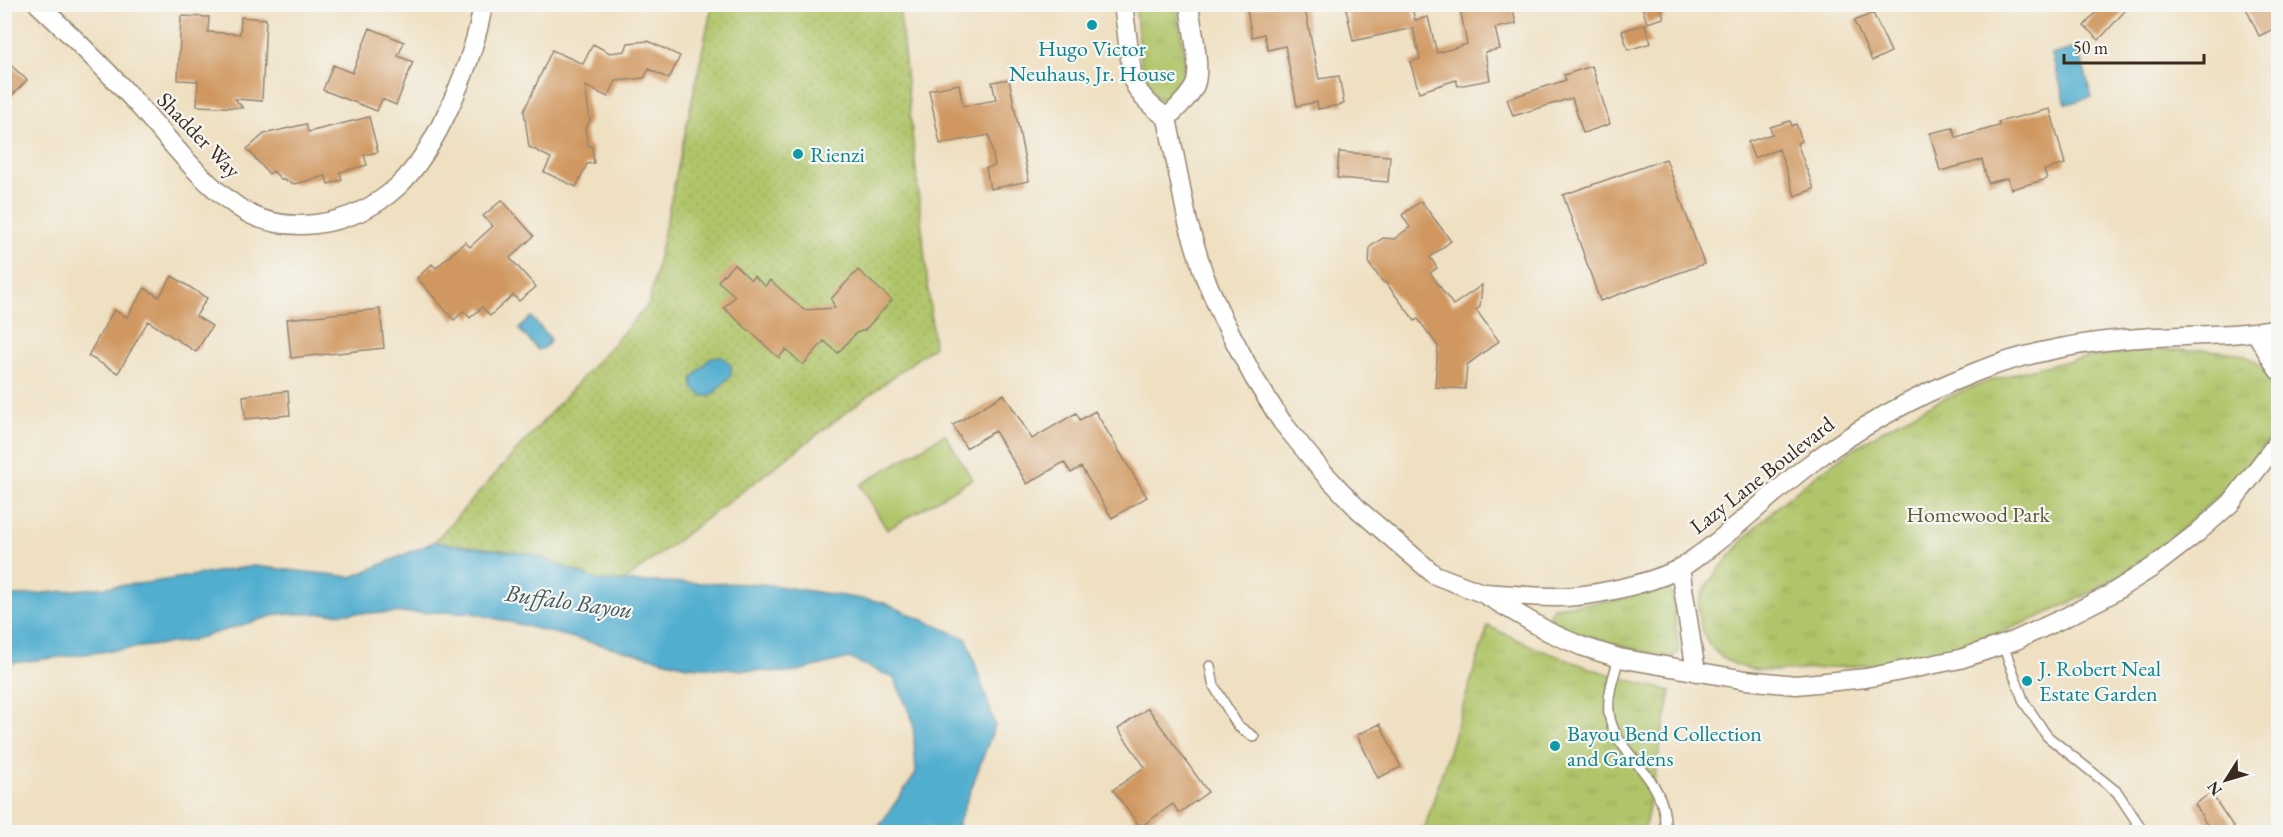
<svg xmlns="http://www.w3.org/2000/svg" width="2283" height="837" viewBox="0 0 2283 837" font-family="'EB Garamond',serif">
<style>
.grass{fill:url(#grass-tufts);stroke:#767844;stroke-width:1.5}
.garden{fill:url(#garden-dots);stroke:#767844;stroke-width:1.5}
.pitch{fill:#b0c569;stroke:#767844;stroke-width:1.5}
.water{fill:#51aecf;stroke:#466c76;stroke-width:1.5}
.building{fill:#d09860}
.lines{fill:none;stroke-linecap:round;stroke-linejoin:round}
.lane-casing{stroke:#958570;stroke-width:12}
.street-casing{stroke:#958570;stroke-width:21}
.lane{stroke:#fff;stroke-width:9}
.street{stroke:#fff;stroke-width:18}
.culture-dot{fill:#0f9aa8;stroke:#f6f6f2;stroke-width:2}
.labels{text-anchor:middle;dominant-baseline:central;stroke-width:4.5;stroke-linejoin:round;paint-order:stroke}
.culture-label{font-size:22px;fill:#0d838f;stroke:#f6f6f2;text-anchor:start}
.street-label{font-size:22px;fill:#3b2a1e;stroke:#f6f6f2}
.park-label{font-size:22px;fill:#5e5834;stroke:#f6f6f2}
.water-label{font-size:24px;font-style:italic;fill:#43585c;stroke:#f6f6f2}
</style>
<defs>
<pattern id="grass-tufts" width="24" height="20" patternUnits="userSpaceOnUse" patternTransform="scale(1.5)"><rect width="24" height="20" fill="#b0c569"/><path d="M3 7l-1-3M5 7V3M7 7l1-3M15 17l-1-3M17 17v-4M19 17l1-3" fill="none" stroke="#98a95b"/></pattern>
<pattern id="garden-dots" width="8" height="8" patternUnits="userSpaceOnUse" patternTransform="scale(1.5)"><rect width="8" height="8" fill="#b0c569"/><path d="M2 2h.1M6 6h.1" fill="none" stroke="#98a95b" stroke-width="1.8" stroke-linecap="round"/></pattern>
</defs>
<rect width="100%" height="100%" fill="#f6f6f2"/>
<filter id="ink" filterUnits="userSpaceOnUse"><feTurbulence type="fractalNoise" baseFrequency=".0167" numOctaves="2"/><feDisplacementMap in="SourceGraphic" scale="12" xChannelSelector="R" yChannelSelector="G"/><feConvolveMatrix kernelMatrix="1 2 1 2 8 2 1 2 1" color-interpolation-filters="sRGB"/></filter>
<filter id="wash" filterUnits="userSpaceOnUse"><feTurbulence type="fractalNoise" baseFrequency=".008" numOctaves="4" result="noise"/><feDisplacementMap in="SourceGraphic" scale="24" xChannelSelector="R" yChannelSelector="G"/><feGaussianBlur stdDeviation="1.35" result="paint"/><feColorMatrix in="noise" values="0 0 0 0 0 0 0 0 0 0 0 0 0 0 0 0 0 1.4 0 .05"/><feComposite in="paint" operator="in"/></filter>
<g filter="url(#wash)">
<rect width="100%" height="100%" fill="#efe0c2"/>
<path class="grass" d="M1135 5H1176C1180 32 1200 97 1159 100L1143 80Z
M2204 350C2235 352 2261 352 2272 387 2277 401 2278 414 2274 428 2267 446 2252 460 2240 473 2193 522 2140 569 2078 599 2042 617 2004 632 1966 644 1953 648 1939 654 1925 657 1889 664 1850 667 1812 669 1774 672 1725 677 1705 637 1701 627 1697 613 1699 603 1703 586 1716 574 1726 561 1784 486 1903 408 1993 380 2038 366 2086 356 2132 352 2156 349 2180 350 2204 350Z
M1662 586 1668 588 1672 594 1679 648 1677 655 1669 658C1646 651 1556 634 1549 614L1553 607 1619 600Z
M1488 626C1547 655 1607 676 1671 691L1644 832H1412L1425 827Z"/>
<path class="garden" d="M712 5H899L934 346 624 581H600L531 554 434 542 649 304Z"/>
<path class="pitch" d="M945 434 972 479 887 530 860 485Z"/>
<path class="water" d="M2078 47 2092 97 2066 104 2052 55Z
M531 317 550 338C550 344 545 349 538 350L519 329Z
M711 357H722L731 365V375L711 396H703L693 388 692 379Z
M434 542 531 554 600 581 764 584 882 602 967 639 995 725 955 832H875L916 773 913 721 894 678 849 658 790 673 687 666 469 612 279 614 189 641 5 664V597L146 583 254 566 352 577Z"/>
<g id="blocks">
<path class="building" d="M1276 4H1304L1319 79 1339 76 1344 104 1318 109 1317 102 1297 106 1285 46 1268 50 1264 34 1252 37 1247 10Z
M1345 4H1411L1415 20 1428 17 1437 53 1467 44 1459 4H1512L1516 24 1495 28 1500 49 1485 52 1490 80 1458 86 1456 80 1419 92 1410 62 1420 59 1413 28 1353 41Z
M1641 4H1660L1664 18 1647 23Z
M2103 4H2131L2099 40 2084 26Z
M2244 4H2278V27L2259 36Z
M1873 13 1891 52 1872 61 1854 21Z
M181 16 209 17 208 32 240 34 241 17 266 19 262 101 235 99 243 108 197 106 198 81 178 80Z
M1645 24 1651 43 1628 50 1622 31Z
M370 28 404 42 398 56 413 62 396 105 382 99 377 111 323 90 333 65 352 73Z
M648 41 680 56 669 79 649 69 644 78 616 81 608 97 585 86 590 121 585 129 588 145 592 147 594 163 587 164 576 187 544 172 551 158 529 147 524 111 552 50 583 64 593 44 610 53 625 51 628 43Z
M4 59 27 80 4 104Z
M1592 66 1610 124 1583 133 1572 98 1513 116 1507 99 1566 80 1564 75Z
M1009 79 1029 181 990 189 986 168 995 166 989 135 940 144 929 90 959 84 963 106 996 100 992 82Z
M2050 109 2065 164 2044 170 2047 179 2011 189 2008 178 1988 183 1982 160 1940 171 1930 133 1953 128 1956 138 1999 126 1998 122Z
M369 117 378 152 364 155 367 165 340 172 342 180 328 184 326 176 295 184 281 179 273 171 269 174 247 149 264 134 306 124 308 132Z
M1790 121 1792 126 1796 124 1802 141 1797 143 1814 189 1795 196 1779 149 1754 158 1748 142 1772 134 1770 127Z
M1339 152 1390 156 1388 182 1337 178Z
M1666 159 1704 264 1600 301 1563 195Z
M502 200 534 236 510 258 536 287 519 301 513 295 490 316 482 307 470 318 464 311 454 320 417 278 432 264 436 268 465 242 470 247 493 226 483 216Z
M1421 201 1451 241 1430 257 1437 268 1430 273 1453 305 1482 285 1480 307 1476 310 1499 341 1467 365 1465 389 1435 387 1438 346 1418 319 1415 321 1386 283 1383 282 1369 264 1370 247 1383 238 1394 239 1410 227 1402 215Z
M734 264 751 280 754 276 765 286 770 280 804 310 835 308 831 299 858 270 892 300 865 330 856 333 838 353 824 341 803 365 786 349 779 358 724 308 735 296 718 281Z
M172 276 207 298 196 316 212 326 196 352 148 321 118 373 88 356 114 310 127 317 145 288 159 297Z
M380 309 384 348 291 358 287 319Z
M288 391 290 415 245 419 243 396Z
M1004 394 1032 439 1076 413 1080 420 1095 411 1147 497 1112 518 1081 467 1071 473 1064 462 1027 484 995 431 966 448 953 425Z
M1148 708 1208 792 1179 813 1173 804 1140 827 1113 790 1145 767 1118 729Z
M1380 724 1401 767 1378 778 1357 735Z
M2211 793 2237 832H2211L2195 804Z"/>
</g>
</g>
<g filter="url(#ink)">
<use href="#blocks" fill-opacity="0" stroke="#958570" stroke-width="1.5"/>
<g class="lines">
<g class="lane-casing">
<path id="lane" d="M2003 645 2024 702 2047 736 2117 792 2139 825 2137 832
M1619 658C1614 676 1607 694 1609 713 1615 758 1669 774 1665 832
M1210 666 1214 686 1238 726 1254 737"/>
</g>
<g class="street-casing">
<path id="street" d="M38 4C73 37 108 71 140 107 171 142 200 181 238 207 261 223 289 227 316 224 347 220 374 208 397 187 437 151 475 57 483 4
M1123 4 1133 81C1141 98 1152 107 1167 118L1188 223 1204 275 1222 317 1254 378 1282 422 1321 470 1359 510 1435 575 1482 593 1549 632 1581 646 1619 658 1746 680 1796 685 1866 678 1960 659 2014 641 2066 617 2109 595 2153 567 2197 533 2231 503 2278 442
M1167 118C1177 108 1189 98 1195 85 1202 67 1191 25 1189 4
M2256 333 2278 370
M1680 568 1696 672
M1484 593C1506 594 1529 597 1551 597 1588 598 1646 585 1679 569 1688 564 1696 557 1705 551 1740 525 1771 494 1806 467 1856 429 1913 397 1971 374 2016 355 2077 343 2125 339 2176 334 2228 338 2278 328"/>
</g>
<use href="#lane" class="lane"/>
<use href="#street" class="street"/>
</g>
</g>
<g class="culture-dot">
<circle cx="1092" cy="25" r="6"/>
<circle cx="798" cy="154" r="6"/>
<circle cx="2027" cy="681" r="6"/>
<circle cx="1555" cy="746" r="6"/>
</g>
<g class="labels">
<g class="culture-label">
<text x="1092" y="48" text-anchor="middle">Hugo Victor<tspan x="1092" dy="25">Neuhaus, Jr. House</tspan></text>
<text x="810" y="154">Rienzi</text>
<text x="2039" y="668">J. Robert Neal<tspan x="2039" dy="25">Estate Garden</tspan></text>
<text x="1567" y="733">Bayou Bend Collection<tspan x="1567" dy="25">and Gardens</tspan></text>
</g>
<g class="street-label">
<text transform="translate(199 135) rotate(46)">Shadder Way</text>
<text transform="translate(1762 475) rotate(-38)">Lazy Lane Boulevard</text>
</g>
<g class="park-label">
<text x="1978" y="514">Homewood Park</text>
</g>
<g class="water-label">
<text transform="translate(569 601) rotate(8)">Buffalo Bayou</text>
</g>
</g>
<rect width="2283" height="837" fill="none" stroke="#f6f6f2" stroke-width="24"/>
<g transform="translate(2226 780) rotate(233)" stroke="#f6f6f2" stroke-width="4.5" paint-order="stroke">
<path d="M0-4.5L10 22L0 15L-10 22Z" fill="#3b2a1e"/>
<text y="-9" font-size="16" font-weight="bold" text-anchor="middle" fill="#3b2a1e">N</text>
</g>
<path d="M2064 54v9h140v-9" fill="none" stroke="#3b2a1e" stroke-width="3"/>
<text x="2073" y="54" font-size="18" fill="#3b2a1e" stroke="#f6f6f2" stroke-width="4.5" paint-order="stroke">50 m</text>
</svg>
